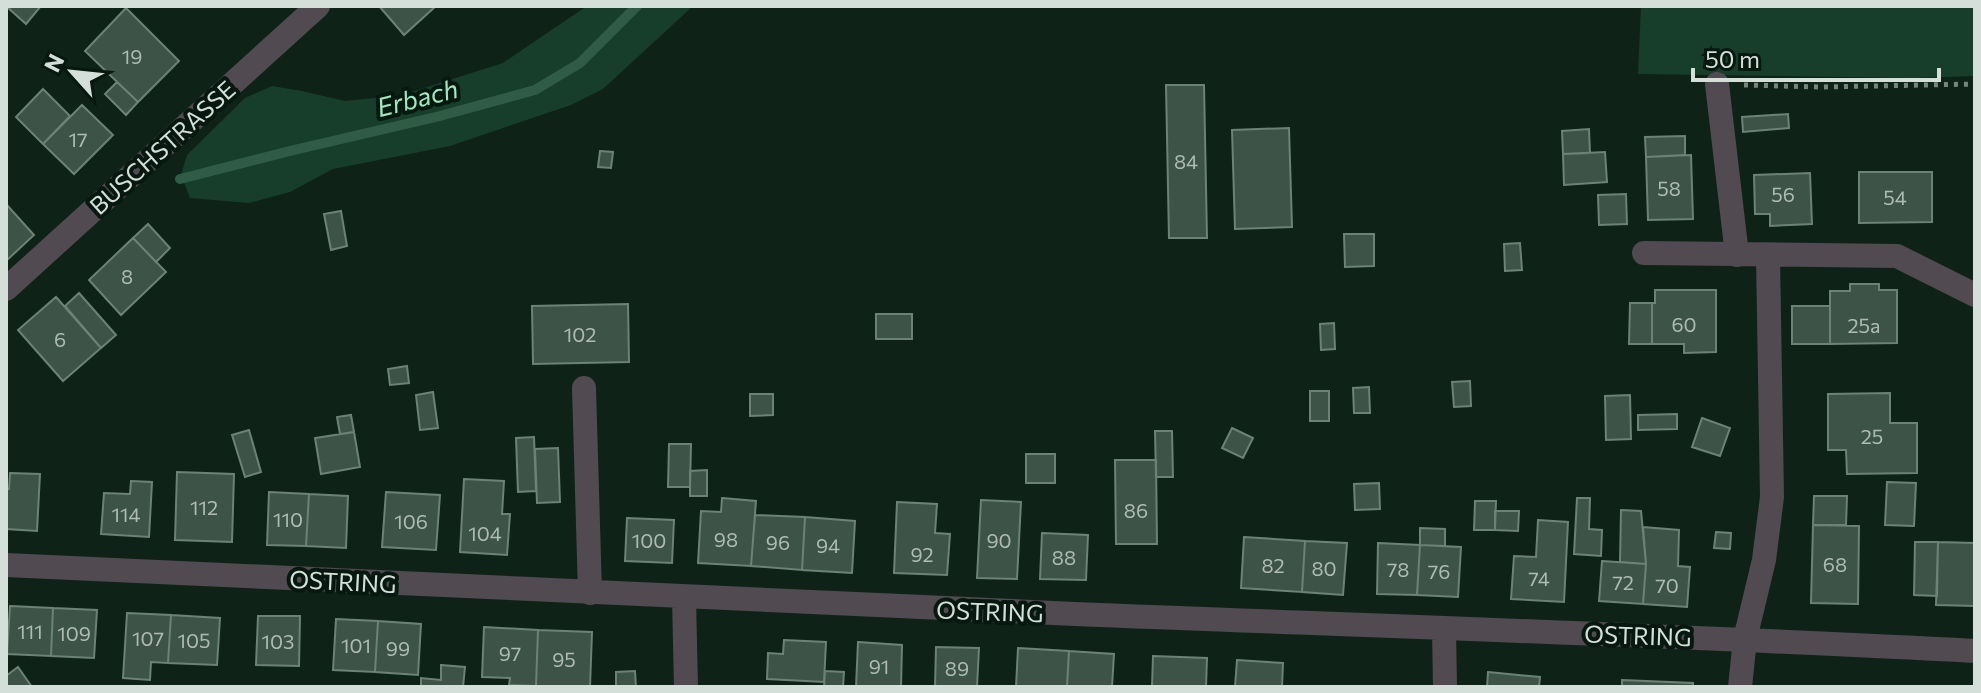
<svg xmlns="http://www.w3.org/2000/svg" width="1981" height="693" viewBox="0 0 1981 693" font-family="Commissioner,sans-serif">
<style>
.green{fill:#163e2b}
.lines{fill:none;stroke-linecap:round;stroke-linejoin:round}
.stream{stroke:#305c46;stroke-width:10}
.building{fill:#3e5347;stroke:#6c8276;stroke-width:2}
.path{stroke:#77867e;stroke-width:5;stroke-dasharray:4 6;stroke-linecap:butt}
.minor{stroke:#514a51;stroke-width:24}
.labels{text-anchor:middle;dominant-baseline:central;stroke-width:8;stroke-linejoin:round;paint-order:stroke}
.number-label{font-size:20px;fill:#aebcb4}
.street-label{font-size:24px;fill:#d3dfd8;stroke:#06180f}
.water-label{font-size:26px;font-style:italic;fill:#a0eac2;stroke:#06180f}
</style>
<rect width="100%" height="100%" fill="#0f2218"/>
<path class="green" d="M587 6H693L603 89 571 105 450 146 333 169 290 192 249 203 190 198 181 175 187 155 245 98 272 86 302 91 345 101 402 95 503 63Z
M1641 6H1975V76L1913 78 1638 74Z"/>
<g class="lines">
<path class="stream" d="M180 179 294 150 440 116 535 90 580 63 637 6"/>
</g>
<path class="building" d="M6 6H41L26 24Z
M379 6H436L404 35Z
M126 8 179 61 138 102 85 51Z
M117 82 138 102 126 115 105 94Z
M1166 85H1204L1207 238H1169Z
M43 89 70 116 43 144 16 117Z
M82 105 113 135 74 174 43 144Z
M1788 114 1789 128 1743 132 1742 117Z
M1289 128 1292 227 1235 229 1232 130Z
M1589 129 1590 153 1563 154 1562 131Z
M1685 136V155L1646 157 1645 137Z
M600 151 613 152 611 168 598 167Z
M1605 152 1607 182 1564 185 1563 154Z
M1691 155 1693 219 1648 220 1646 157Z
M1859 172H1932V222L1859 223Z
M1810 173 1812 224 1770 226V214H1755L1754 175Z
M1626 194 1627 224 1599 225 1598 195Z
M6 204 34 235 6 261Z
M341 211 347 246 331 250 324 214Z
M148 224 170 248 156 262 133 238Z
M1344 234H1374V266L1345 267Z
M133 238 166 272 121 315 89 280Z
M1520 243 1522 270 1505 271 1504 244Z
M1850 284H1879V290H1897V343L1830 344V291H1850Z
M1655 290H1716V352L1684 353V344H1652V303H1655Z
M79 293 116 335 101 348 65 306Z
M56 297 101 348 63 381 18 330Z
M1630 303H1652V344H1629Z
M628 304 629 362 533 364 532 306Z
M1792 306H1830V344H1792Z
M876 314H912V339H876Z
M1334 323 1335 349 1321 350 1320 324Z
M407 366 409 383 390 385 388 369Z
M1470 381 1471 406 1454 407 1452 382Z
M1369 387 1370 413H1354L1353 388Z
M1310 391H1329V421H1310Z
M433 392 438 428 420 430 416 395Z
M1890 393V423H1917V473L1847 474 1846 450H1828V394Z
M750 394H773V415L750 416Z
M1630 395 1631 439 1606 440 1605 396Z
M1677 414V429L1638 430V415Z
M351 415 354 432 340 434 337 417Z
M1702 418 1730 428 1720 456 1692 447Z
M1232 428 1253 438 1243 458 1222 448Z
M249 430 261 472 245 477 232 435Z
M1155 431H1172L1173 477H1156Z
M354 432 360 467 321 474 315 438Z
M534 437 536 491 518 492 516 438Z
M669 444H691L690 487H668Z
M558 448 560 502 537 503 535 449Z
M1026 454H1055V483H1026Z
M1115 460H1156L1157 544H1116Z
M707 470V496H690V471Z
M177 472 234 474 232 542 175 540Z
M10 473 40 474 37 531 6 529V489H9Z
M464 479 504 481 502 514H510L507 555 460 552Z
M131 481 152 482 149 537 101 534 104 493 130 494Z
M1887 482 1916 483 1914 526 1885 525Z
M1379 483 1380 509 1355 510 1354 484Z
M269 492 309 494 306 546 267 545Z
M386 492 440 495 436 550 382 547Z
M309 494 348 496 346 548 306 546Z
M1814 496H1847L1846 525H1813Z
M722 498 756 501 751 566 698 563 701 511 721 512Z
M1577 498H1590L1589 529 1602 530 1601 556 1574 554Z
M981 500 1021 502 1017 579 977 578Z
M1475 501H1496L1495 530H1474Z
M897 502 937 504 935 533 950 534 947 575 894 573Z
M1621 510 1641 511 1646 564 1620 562Z
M1495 511H1519L1518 531 1495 530Z
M755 515 805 517 802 570 751 566Z
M805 517 855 521 852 573 802 570Z
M627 518 674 520 672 563 625 561Z
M1538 520 1568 522 1564 602 1511 599 1514 556 1536 557Z
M1813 525 1859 526 1858 604 1811 603Z
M1643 527 1679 530 1678 566 1690 567 1687 607 1643 604 1646 564Z
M1420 528 1445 529V546L1420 545Z
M1716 532 1731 533 1730 549 1714 548Z
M1042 533 1088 535 1086 580 1040 579Z
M1244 537 1305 541 1302 592 1241 588Z
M1305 541 1347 543 1343 595 1302 592Z
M1915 542H1938L1937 596 1914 595Z
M1938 542 1975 543V606L1936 605Z
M1378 543 1420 545 1417 595 1377 594Z
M1420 545 1461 547 1458 597 1417 595Z
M1602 561 1646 564 1643 604 1599 601Z
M10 606 53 608 51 656 7 654Z
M53 608 97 610 94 658 51 656Z
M127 613 171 615 168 663 151 662 150 680 123 678Z
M171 615 220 618 217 665 168 663Z
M258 616H300L299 666 256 665Z
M336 619 378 621 375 672 333 670Z
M378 621 421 624 418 675 375 672Z
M484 627 538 630 536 686 509 685 510 678 482 677Z
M538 630 592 632 590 687 536 686Z
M784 640 826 642 824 682 767 679 768 653 783 654Z
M858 642 902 645 901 687H856Z
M936 647 979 648 977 687H935Z
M1018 648 1069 651 1067 687H1016Z
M1069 651 1114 654 1112 687H1067Z
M1153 656 1207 658 1206 687H1152Z
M1237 660 1283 663 1282 687H1235Z
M441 665 465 667 463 687H421V678L441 680Z
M18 667 32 687H6V676Z
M635 671 636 687H616V672Z
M825 671 844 672 843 687H824Z
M1488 672 1540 677 1539 687H1487Z
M1622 680 1693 683V687H1622Z"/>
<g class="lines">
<path class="path" d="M1744 85 1821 87 1975 84"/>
<path class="minor" d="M1717 84 1737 255
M1644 253 1897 256 1975 295
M6 289 318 6
M584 388 590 593
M6 565C362 582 718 600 1075 614 1375 626 1675 635 1975 651
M684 598 686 687
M1444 629 1445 687
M1740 687 1745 639 1764 560 1772 497 1768 256"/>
</g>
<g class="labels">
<g class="number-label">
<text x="132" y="56">19</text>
<text x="78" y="139">17</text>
<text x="1186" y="161">84</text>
<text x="1669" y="188">58</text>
<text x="1783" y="194">56</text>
<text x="1895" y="197">54</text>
<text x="127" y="276">8</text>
<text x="1684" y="324">60</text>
<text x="1864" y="325">25a</text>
<text x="580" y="334">102</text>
<text x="60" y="339">6</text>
<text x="1872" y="436">25</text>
<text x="204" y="507">112</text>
<text x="1136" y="510">86</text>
<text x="126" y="514">114</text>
<text x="288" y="519">110</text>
<text x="411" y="521">106</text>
<text x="485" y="533">104</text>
<text x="726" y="539">98</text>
<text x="649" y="540">100</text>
<text x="999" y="540">90</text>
<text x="778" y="542">96</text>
<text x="828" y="545">94</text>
<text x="922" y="554">92</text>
<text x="1064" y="557">88</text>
<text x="1835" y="564">68</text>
<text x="1273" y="565">82</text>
<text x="1324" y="568">80</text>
<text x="1398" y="569">78</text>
<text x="1439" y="571">76</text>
<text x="1539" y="578">74</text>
<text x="1623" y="582">72</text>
<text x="1667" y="585">70</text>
<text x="30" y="631">111</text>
<text x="74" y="633">109</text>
<text x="148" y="638">107</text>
<text x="194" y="640">105</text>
<text x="278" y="641">103</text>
<text x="356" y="645">101</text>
<text x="398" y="648">99</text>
<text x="510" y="653">97</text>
<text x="564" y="659">95</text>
<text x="879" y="666">91</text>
<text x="957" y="668">89</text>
</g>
<g class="street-label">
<text transform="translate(162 147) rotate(-42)">BUSCHSTRASSE</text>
<text transform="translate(343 581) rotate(3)">OSTRING</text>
<text transform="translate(990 611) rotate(2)">OSTRING</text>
<text transform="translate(1638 635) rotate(2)">OSTRING</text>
</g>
<g class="water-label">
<text transform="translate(417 97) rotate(-14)">Erbach</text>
</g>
</g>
<rect width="1981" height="693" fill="none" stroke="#d3dfd8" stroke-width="16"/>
<g transform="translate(72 72) rotate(297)" stroke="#06180f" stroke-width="6" paint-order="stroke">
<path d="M0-6L14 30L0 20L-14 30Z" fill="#d3dfd8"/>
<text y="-12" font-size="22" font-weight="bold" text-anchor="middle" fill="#d3dfd8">N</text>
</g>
<path d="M1693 68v12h246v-12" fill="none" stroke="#d3dfd8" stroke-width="4"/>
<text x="1705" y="68" font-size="24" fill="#d3dfd8" stroke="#06180f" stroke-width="6" paint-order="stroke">50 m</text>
</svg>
